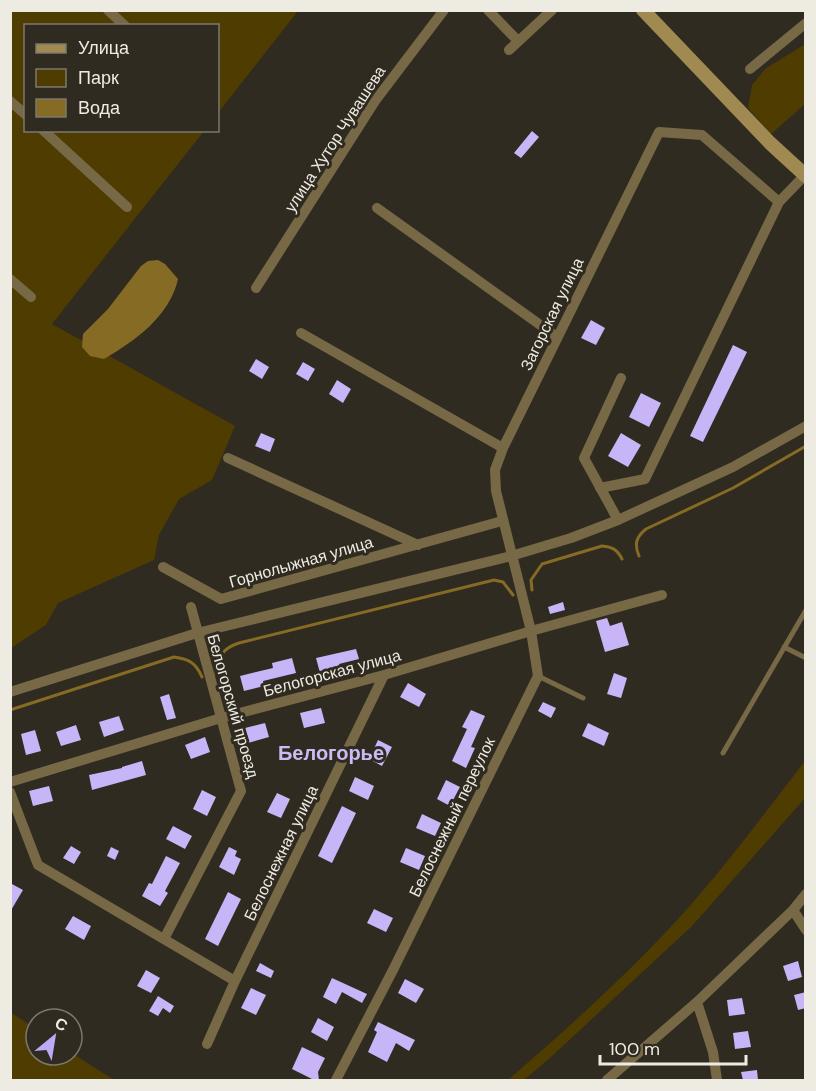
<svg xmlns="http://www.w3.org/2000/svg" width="816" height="1091" viewBox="0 0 816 1091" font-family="'DM Sans',sans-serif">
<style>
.green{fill:#4f3c00}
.water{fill:#866b24}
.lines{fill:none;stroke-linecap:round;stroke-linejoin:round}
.stream{stroke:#866b24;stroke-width:3}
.building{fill:#c7b5f8}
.lane{stroke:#776846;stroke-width:5}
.street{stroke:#776846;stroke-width:10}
.secondary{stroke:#a18a52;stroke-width:14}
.labels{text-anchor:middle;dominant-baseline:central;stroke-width:6;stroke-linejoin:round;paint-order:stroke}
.street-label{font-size:16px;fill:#eeebe3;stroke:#302b20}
.quarter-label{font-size:20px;font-weight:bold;fill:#cabbf4;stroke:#302b20}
</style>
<rect width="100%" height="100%" fill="#302b20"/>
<path class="green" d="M11 11H298L218 113V26H26V130L204 131 52 324 235 426 212 480 179 499 159 535 154 560 58 603 46 625 11 648Z
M805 44V104L771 134 748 108 752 85 765 69Z
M805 761V798L692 926 552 1056 524 1080H508C562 1033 615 986 664 934 716 880 759 820 805 761Z
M10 1012 36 1029V1055H72V1053L114 1080H11Z"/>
<path class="water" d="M158 260 165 264 178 279C170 316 135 341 104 359L90 356 82 347 83 334 108 309 141 266 148 261Z"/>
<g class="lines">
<path class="stream" d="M639 556C634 544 636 537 646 529L733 488 806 446
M532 590 531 580 542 564 602 546C612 547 617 549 622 559
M216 674C217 657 223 648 239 643L494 580 503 582 513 595
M10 710 174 657C189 659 196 663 202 677"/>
</g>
<path class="building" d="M532 131 539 137 521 158 514 153Z
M591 320 605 328 596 345 581 338Z
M733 345 747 352 703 442 690 436Z
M256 359 269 367 262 379 249 371Z
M303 362 315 369 308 381 296 374Z
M337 380 351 389 343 403 329 394Z
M641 393 661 403 649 427 629 417Z
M261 433 275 439 270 452 255 446Z
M621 433 641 445 628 467 608 456Z
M563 602 565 610 550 614 548 607Z
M607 618 610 626 622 622 629 645 605 652 596 621Z
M356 649 359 659 339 664 340 667 320 673 316 658Z
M292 658 296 673 263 681 264 686 244 691 240 676 273 668 272 663Z
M614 673 627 678 621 698 607 694Z
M408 683 426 694 419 707 400 697Z
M169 694 176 718 167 720 160 697Z
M543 702 556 708 551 718 538 711Z
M321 708 325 723 304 728 300 713Z
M471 710 485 716 471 747 475 748 466 768 452 761 467 729 462 727Z
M119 716 124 730 104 737 99 722Z
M265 723 269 737 248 743 245 728Z
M588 723 609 733 604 746 582 736Z
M76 725 81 740 61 746 56 732Z
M35 730 41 751 26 755 21 734Z
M205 737 210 752 191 759 185 745Z
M378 740 392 747 382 766 369 759Z
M142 761 146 775 92 790 89 775 122 768V767Z
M355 777 374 786 368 800 349 791Z
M446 780 460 787 450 806 437 799Z
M49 786 53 801 33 806 29 791Z
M202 790 216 797 207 816 193 809Z
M277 793 290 799 281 818 267 812Z
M342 806 356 813 332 863 318 856Z
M422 814 441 823 435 836 416 828Z
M173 826 192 836 185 849 166 839Z
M71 846 81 852 74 864 63 858Z
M111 847 119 851 115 860 107 856Z
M229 847 237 851 235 856 241 859 234 875 219 867Z
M406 848 425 856 419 870 400 862Z
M166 856 180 863 165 891 168 893 160 906 142 896 149 883 152 884Z
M10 883 23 890 10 912Z
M228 892 241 899 218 946 205 939Z
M374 909 393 918 386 932 367 923Z
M73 916 91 926 84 940 65 929Z
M798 961 802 977 788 981 783 966Z
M260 963 274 971 271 978 256 971Z
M146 970 160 978 151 993 137 986Z
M332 978 367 994 362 1003 342 992 336 1004 323 997Z
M405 979 424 989 416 1003 398 993Z
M251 988 266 995 256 1015 241 1008Z
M806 992V1008L798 1010 794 995Z
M158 996 174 1006 170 1013 163 1008 158 1016 149 1011Z
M742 998 745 1014 729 1016 727 1000Z
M318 1018 334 1027 327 1041 311 1032Z
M378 1022 415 1040 409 1051 396 1043 387 1062 368 1052 377 1032 374 1030Z
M748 1031 751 1047 735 1049 733 1033Z
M302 1047 325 1058 318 1072 319 1080H314L292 1069Z
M757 1070 758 1080H743L741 1072Z"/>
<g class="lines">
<path class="lane" d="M784 647 806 658
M538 676 583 698
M723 753 806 610"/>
<path class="street" d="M108 10 125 26
M488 10 518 41
M509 50 552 10
M750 69 806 23
M10 101 26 115
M43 130 127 207
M377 208 557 337
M10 279 31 297
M256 288 375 101 444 10
M301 333 503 448
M228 458 418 545
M600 488 645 479 779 202
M618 520 584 458 621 378
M163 567 221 599 502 521
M10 692 197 633 511 556 571 538 618 520 733 467 806 426
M10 782 221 718 384 675 531 631 662 595
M10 792 38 865 235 981
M793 910 806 930
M164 939 241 791 191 607
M697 1002 713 1052 717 1080
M207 1044 235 981 384 675
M336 1080 394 968 538 676 531 631 496 491 495 470 503 448 659 132 702 135 779 202 805 175
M607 1080 697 1002 793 910 806 894"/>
<path class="secondary" d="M643 10 770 143 806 176"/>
</g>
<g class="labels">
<g class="street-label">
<text transform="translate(335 139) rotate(-57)">улица Хутор Чувашева</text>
<text transform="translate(552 314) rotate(-64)">Загорская улица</text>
<text transform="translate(301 562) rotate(-16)">Горнолыжная улица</text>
<text transform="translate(332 673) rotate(-15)">Белогорская улица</text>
<text transform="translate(233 706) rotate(74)">Белогорский проезд</text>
<text transform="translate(452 817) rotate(-64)">Белоснежный переулок</text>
<text transform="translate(281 853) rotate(-64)">Белоснежная улица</text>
</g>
<g class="quarter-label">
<text x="331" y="753">Белогорье</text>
</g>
</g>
<rect width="816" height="1091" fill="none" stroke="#eeebe3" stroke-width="24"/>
<rect x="24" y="24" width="195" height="108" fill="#302b20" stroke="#7c786e" stroke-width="1.5"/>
<rect x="36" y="44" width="30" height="9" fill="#a18a52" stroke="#7c786e" stroke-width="1.5"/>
<text x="78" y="54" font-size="18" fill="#eeebe3">Улица</text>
<rect x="36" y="69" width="30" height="18" fill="#4f3c00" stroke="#7c786e" stroke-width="1.5"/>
<text x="78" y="84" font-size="18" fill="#eeebe3">Парк</text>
<rect x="36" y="99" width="30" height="18" fill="#866b24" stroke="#7c786e" stroke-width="1.5"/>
<text x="78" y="114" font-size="18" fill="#eeebe3">Вода</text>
<g transform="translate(54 1037) rotate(30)"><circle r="28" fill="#302b20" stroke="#7c786e" stroke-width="1.5"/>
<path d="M0-4.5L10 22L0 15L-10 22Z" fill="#bea9f5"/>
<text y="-9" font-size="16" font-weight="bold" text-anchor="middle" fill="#eeebe3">С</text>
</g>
<path d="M600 1055v9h146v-9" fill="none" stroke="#eeebe3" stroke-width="3"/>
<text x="609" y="1055" font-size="18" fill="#eeebe3" stroke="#302b20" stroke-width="4.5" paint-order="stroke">100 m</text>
</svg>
